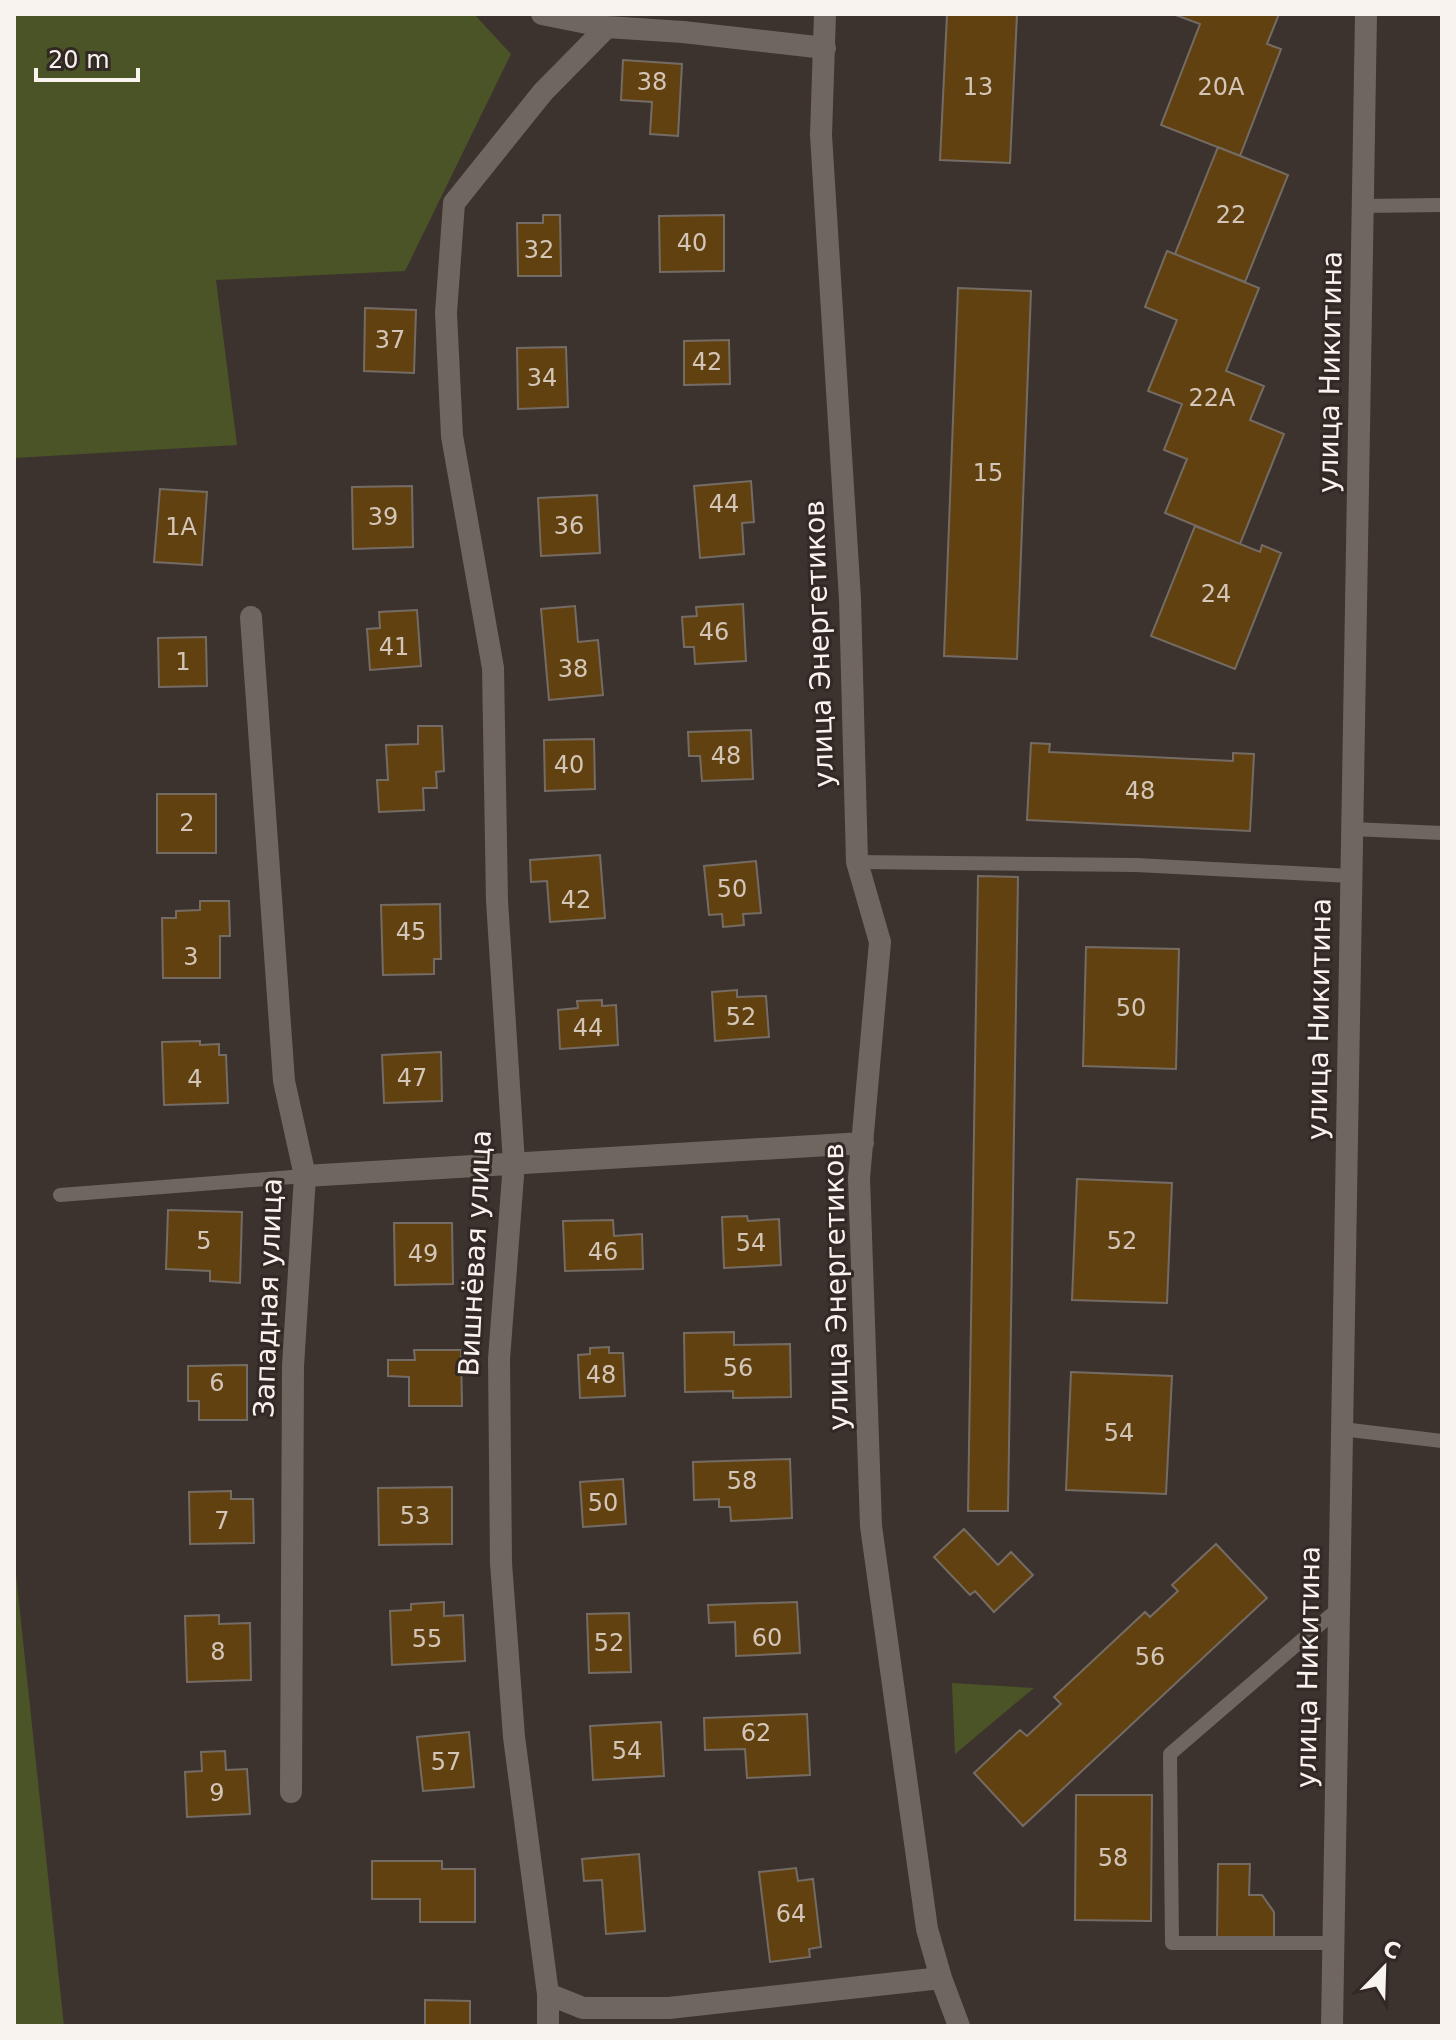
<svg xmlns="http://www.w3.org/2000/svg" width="1456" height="2040" viewBox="0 0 1456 2040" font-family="'DejaVu Sans',sans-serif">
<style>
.green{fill:#4a5427}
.building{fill:#624111;stroke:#746c64;stroke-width:2}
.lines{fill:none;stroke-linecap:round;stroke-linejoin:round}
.service{stroke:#706660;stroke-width:14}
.minor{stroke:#706660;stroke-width:22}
.labels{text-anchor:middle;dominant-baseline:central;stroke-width:6;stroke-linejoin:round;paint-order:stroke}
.number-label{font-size:24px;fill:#d3c6b8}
.street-label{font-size:28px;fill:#f9f3ef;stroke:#322924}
</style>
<rect width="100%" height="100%" fill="#3c332e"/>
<path class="green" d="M14 14H474L511 54 405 271 216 280 237 445 14 458Z
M14 1556 64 2026H14Z
M952 1683 1034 1688 955 1754Z"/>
<path class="building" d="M947 14H1017L1010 163 940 160Z
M1173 14H1279L1267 44 1281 49 1240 156 1161 125 1200 24Z
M623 60 682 64 678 136 650 134 652 102 621 100Z
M1218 147 1288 175 1245 282 1175 254Z
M543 215H560L561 276H518L517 223H543Z
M724 215V271L660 272 659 216Z
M1167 251 1259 288 1226 371 1264 386 1250 420 1284 434 1240 544 1165 513 1187 459 1164 450 1182 404 1148 391 1177 320 1145 307Z
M958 288 1031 291 1017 659 944 656Z
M365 308 416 310 414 373 364 371Z
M729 340 730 384 684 385V341Z
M566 347 568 407 518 409 517 348Z
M751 481 754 522 742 523 744 554 700 558 694 486Z
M412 486 413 547 353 549 352 487Z
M160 489 207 492 202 565 154 562Z
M597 495 600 553 541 556 538 498Z
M1195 526 1260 552 1262 545 1281 553 1235 669 1151 636Z
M743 604 746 661 695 664 694 647H684L682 617 697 616 696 607Z
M575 606 578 642 598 640 603 695 549 700 541 609Z
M417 610 421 666 370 670 367 629 380 628 379 612Z
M206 637 207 686 159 687 158 638Z
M418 726H442L444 771 436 772 437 788H423L424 810 379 812 377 780H388L386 745 418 744Z
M751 730 753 779 702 781 700 756H689L688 732Z
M594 739 595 789 545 791 544 740Z
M1031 743 1050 744 1049 752 1233 761V753L1254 754 1250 831 1027 820Z
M157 794H216V853H157Z
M600 855 605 918 550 922 547 881 531 882 530 860Z
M756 861 761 913 743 914 744 925 723 927 722 914 709 915 704 866Z
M978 876 1018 877 1008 1511H968Z
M200 901H229L230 936H220V978H163L162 918H176V911L200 910Z
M440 904 441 959H434V974L383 975 381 905Z
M1086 947 1179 949 1176 1069 1083 1066Z
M737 990V997L766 996 769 1037 715 1041 712 992Z
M602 1000V1006L616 1005 618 1045 560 1049 558 1010 578 1008 577 1001Z
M200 1041V1045L219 1044V1055H226L228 1103 164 1105 162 1042Z
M441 1052 442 1101 384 1103 382 1055Z
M1077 1179 1172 1183 1167 1303 1072 1300Z
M168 1210 242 1212 240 1283 210 1281V1271L166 1269Z
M747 1216 748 1221 779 1219 781 1265 724 1268 722 1217Z
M613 1220 614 1236 642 1234 643 1269 565 1271 563 1221Z
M394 1223H452L453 1284 395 1285Z
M734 1332V1345L790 1344 791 1397 733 1398V1391L685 1392 684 1333Z
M609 1347V1353H623L625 1396 580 1398 578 1355 590 1354V1348Z
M414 1350H461L462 1406H409V1377L388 1376V1360H415Z
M247 1365V1420H199V1401H188V1366Z
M1071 1372 1172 1376 1166 1494 1066 1490Z
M790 1459 792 1518 731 1521 730 1507H719V1499L694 1500 693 1462Z
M623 1479 626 1524 583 1527 580 1482Z
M452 1487V1544L379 1545 378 1488Z
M231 1491V1499H253L254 1543 190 1544 189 1492Z
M964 1529 998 1565 1011 1552 1033 1575 994 1612 975 1591 970 1595 934 1557Z
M1216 1544 1267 1598 1023 1826 974 1773 1020 1730 1027 1736 1061 1704 1054 1697 1145 1612 1150 1617 1178 1591 1172 1585Z
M444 1602V1616L463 1615 465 1661 392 1665 390 1611 411 1610V1604Z
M797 1602 800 1653 736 1656 735 1622 709 1623 708 1605Z
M629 1613 631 1672 589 1673 587 1614Z
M219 1615V1624L250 1623 251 1680 187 1682 185 1616Z
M807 1714 810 1775 747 1778 745 1749 705 1750 704 1718Z
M661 1722 664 1776 593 1780 590 1726Z
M469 1732 474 1787 423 1791 417 1737Z
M225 1751 226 1770 247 1769 250 1814 187 1817 185 1772 202 1771 201 1752Z
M1076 1795H1152L1151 1921 1075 1920Z
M639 1854 645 1931 606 1934 602 1880 584 1881 582 1859Z
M372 1861H442V1869H475V1922H420V1899H372Z
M1218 1864H1250L1249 1895H1262L1274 1912V1937H1217Z
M796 1868 798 1881 813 1879 821 1947 809 1949 810 1957 770 1962 759 1872Z
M425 2000 470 2001V2026H425Z"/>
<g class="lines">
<path class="service" d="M1363 206 1442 205
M1352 829 1442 833
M857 862 1136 865 1351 876
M60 1195 305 1176
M1342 1429 1442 1441
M1333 1943H1172L1170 1754 1339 1608"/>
<path class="minor" d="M542 14 607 27
M825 14 821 135 850 599 857 862 880 942 859 1178 871 1526 927 1929 941 1978 959 2026
M251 617 284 1081 305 1176 293 1366 291 1792
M305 1176 863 1143
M548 1994 583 2008H669L941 1978
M548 2026V1994L514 1737 501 1563 499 1359 514 1163 497 901 493 668 452 436 446 313 454 203 543 92 607 27 683 32 825 48
M1332 2026 1366 14"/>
</g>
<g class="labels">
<g class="number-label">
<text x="652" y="82">38</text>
<text x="978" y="87">13</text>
<text x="1221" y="87">20А</text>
<text x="1231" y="215">22</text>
<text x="692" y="243">40</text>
<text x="539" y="250">32</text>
<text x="390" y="340">37</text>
<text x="707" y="362">42</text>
<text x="542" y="378">34</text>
<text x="1212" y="398">22А</text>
<text x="988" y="473">15</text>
<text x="724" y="504">44</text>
<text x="383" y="517">39</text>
<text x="569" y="526">36</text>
<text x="181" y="527">1А</text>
<text x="1216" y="594">24</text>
<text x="714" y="632">46</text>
<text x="394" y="647">41</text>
<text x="183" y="662">1</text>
<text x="573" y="669">38</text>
<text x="726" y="756">48</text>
<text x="569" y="765">40</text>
<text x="1140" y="791">48</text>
<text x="187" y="823">2</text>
<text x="732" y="889">50</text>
<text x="576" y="900">42</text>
<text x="411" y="932">45</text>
<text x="191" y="957">3</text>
<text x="1131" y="1008">50</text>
<text x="741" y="1017">52</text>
<text x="588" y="1028">44</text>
<text x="412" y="1078">47</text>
<text x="195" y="1079">4</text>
<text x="204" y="1241">5</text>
<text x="1122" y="1241">52</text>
<text x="751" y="1243">54</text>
<text x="603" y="1252">46</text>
<text x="423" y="1254">49</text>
<text x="738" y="1368">56</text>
<text x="601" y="1375">48</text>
<text x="217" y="1383">6</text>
<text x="1119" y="1433">54</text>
<text x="742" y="1481">58</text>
<text x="603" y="1503">50</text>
<text x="415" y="1516">53</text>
<text x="222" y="1521">7</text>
<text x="767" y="1638">60</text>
<text x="427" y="1639">55</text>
<text x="609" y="1643">52</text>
<text x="218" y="1652">8</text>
<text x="1150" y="1657">56</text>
<text x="756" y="1733">62</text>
<text x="627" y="1751">54</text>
<text x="446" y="1762">57</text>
<text x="217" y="1793">9</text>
<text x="1113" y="1858">58</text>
<text x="791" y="1914">64</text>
</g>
<g class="street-label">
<text transform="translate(1330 372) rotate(-89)">улица Никитина</text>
<text transform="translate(819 644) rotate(-92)">улица Энергетиков</text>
<text transform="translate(1319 1019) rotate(-89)">улица Никитина</text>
<text transform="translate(475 1253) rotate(-87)">Вишнёвая улица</text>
<text transform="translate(836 1287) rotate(-91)">улица Энергетиков</text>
<text transform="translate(268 1298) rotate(-88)">Западная улица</text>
<text transform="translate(1308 1667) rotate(-89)">улица Никитина</text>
</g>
</g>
<rect width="1456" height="2040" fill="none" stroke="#f9f3ef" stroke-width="32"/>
<g transform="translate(1384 1968) rotate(23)" stroke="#322924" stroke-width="6" paint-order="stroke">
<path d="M0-6L14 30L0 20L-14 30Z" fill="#f9f3ef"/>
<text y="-12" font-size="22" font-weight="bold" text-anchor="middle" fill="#f9f3ef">С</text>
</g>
<path d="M36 68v12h102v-12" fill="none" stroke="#f9f3ef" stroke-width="4"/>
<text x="48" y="68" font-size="24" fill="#f9f3ef" stroke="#322924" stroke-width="6" paint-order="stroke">20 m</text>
</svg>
